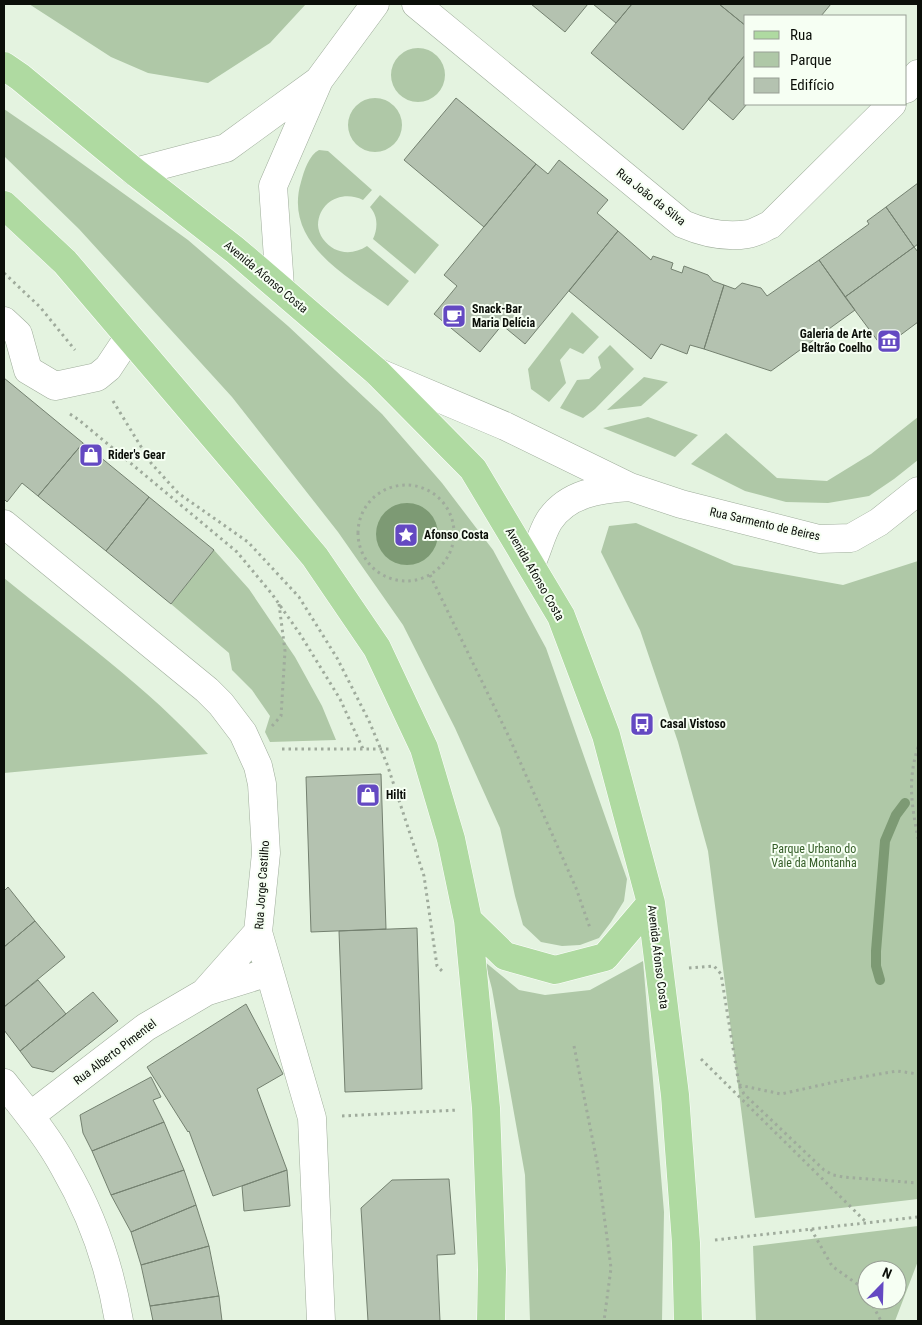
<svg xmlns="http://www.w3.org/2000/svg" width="922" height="1325" viewBox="0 0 922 1325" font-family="'Roboto Condensed',sans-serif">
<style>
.green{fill:#afc8a7;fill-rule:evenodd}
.water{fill:#7d9a74}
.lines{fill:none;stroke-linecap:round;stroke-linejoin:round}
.stream{stroke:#7d9a74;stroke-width:10}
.building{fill:#b4c2b0;stroke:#748170}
.minor-casing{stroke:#9fad9b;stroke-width:29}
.primary-casing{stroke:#fff;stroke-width:29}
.path{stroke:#9fab9c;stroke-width:3;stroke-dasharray:2.5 4;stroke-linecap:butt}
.minor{stroke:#fff;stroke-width:28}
.primary{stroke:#afdaa1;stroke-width:28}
.labels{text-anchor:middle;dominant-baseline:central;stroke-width:4;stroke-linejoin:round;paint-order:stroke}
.street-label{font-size:12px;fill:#0b0f09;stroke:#f6fff3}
.poi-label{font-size:12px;font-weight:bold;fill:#0b0f09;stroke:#f6fff3;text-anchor:start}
.park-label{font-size:12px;fill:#355e28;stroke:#f6fff3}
</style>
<rect width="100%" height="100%" fill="#e4f3e0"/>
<path class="green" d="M29 4H306L270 43 208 83 148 73 111 57Z
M391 75a27 27 0 1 1 54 0a27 27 0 1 1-54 0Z
M348 125a27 27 0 1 1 54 0a27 27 0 1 1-54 0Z
M4 109 52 142 188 240 288 326 382 414 442 483 493 550 546 648 627 879 624 901 611 922 599 938 580 945 562 946 541 942 523 925 515 896 500 828 455 728 403 625 338 532 232 397 79 229 4 156Z
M319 150 328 151 372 190 363 200C343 190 319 201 318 225 318 229 320 235 323 239 334 254 352 256 367 246L409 281 388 306C347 276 283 243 301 182 304 171 309 155 319 150Z
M380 195 439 245 415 274 373 239C378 228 378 216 370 207Z
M572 312 599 337 583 354 570 348 560 360 566 383 549 402 531 389 528 369Z
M610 345 634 369 595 409 583 418 560 408 577 380 589 379 601 368 598 357Z
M644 377 668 382 641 406 607 410Z
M648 417 698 435 675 457 603 428Z
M918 417V460L894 479 869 496 828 503 786 502 745 491 691 464 726 433 777 478 827 481 871 454Z
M636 523 734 565 843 585 918 561V1199L755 1218 708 851 678 742 640 630 601 552 609 526Z
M214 550 249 589 295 657 322 706 336 740 270 742 265 732 270 716 252 690 232 670 229 653 171 604Z
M4 578C73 634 148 687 208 754L4 773Z
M643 961 664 1212 662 1321H530L525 1175 492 989 485 962 519 990 545 995 590 990Z
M918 1226V1261L895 1321H756L753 1246ZM867 1270H897V1300H867Z"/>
<path class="water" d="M376 534a31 31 0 1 1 62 0a31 31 0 1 1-62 0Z"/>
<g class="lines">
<path class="stream" d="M880 980 876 966V951L885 841 896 815 905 803"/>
</g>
<path class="building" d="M531 4H588L565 32Z
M593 4H632L616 23Z
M632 4H719L746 26V54L683 130 591 53Z
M719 4H831L821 16H746V26Z
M746 54V104H747L733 120 708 99Z
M456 98 536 164 484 227 404 160Z
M559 160 608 200 597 213 618 231 525 344 502 325 480 352 434 314 457 286 444 275 536 164 548 174Z
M918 183V244L914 247 886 207Z
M886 207 914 247 845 297 819 260 869 224 867 221Z
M618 231 651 260 653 256 673 263 671 269 682 273 684 266 708 275 713 281 724 285 704 349 690 345 687 354 661 344 651 359 569 291Z
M914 247 918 252V322L883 348 845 297Z
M819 260 855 310 771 371 704 349 724 285 735 289 742 283 761 288 767 296Z
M4 378 83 443 38 496 22 483 7 502 4 499Z
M83 443 149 497 106 551 38 496Z
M149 497 214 550 171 604 106 551Z
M381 774 386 929 311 932 306 777Z
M8 887 35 921 4 947V891Z
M35 921 65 957 4 1007V947Z
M417 928 422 1089 345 1092 339 931Z
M38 980 66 1014 20 1051 4 1030V1007Z
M93 992 118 1021 53 1072 32 1067 20 1051Z
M246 1004 283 1074 257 1089 287 1170 213 1196 189 1131 188 1132 147 1067Z
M151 1077 161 1097 153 1100 164 1122 92 1151 83 1133 80 1115Z
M164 1122 184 1170 111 1195 92 1151Z
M184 1170 196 1205 131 1232 111 1195Z
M287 1170 290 1206 244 1211 242 1186Z
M449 1179 455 1254 437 1255 440 1321H368L361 1208 392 1180Z
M196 1205 209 1246 141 1265 131 1232Z
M209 1246 219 1296 150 1306 141 1265Z
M219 1296 222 1321H153L150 1306Z"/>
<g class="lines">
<g class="minor-casing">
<path id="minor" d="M416 4 683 224C704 233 725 238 748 234 755 233 763 228 770 225L892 104
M906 89 918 74
M135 172 226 148 318 81
M280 287 273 186 319 80 375 4
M4 321 18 334 28 370 55 386 97 377 108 368 128 338
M377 372 505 426 630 487 681 504 819 539 851 538 879 522 918 491
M4 524 207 690 221 704 243 733 258 766 262 784 266 853 258 932 312 1118 321 1321
M531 564C538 550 541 534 549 521 567 493 600 489 630 487
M205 992 269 972
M4 1083C25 1110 48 1137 64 1167 92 1215 110 1267 119 1321
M30 1116 146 1027 204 993 258 932"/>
</g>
<g class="primary-casing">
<path id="primary" d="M4 66 20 77 135 172 235 250 377 372 473 469 561 616 606 735 651 903 675 1095 686 1243 688 1321
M4 205 65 262 243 471 315 557 377 648 424 748 451 839 468 920 486 1108 492 1270 491 1321
M468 920 505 956 555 970 605 957 651 903"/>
</g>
<path class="path" d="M4 273 40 307 75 350
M113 401 151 463 178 493 248 542 299 597 337 658 369 721 387 764 424 876 437 966 442 971
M70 414 79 420 237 552 272 594 300 634 340 699 363 749
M358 533a48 48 0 1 1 96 0a48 48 0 1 1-96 0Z
M430 575 509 737 576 888 590 928
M272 726 281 716 285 651 279 604
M918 747C907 782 912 805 918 839
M282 749H391
M689 968 714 966 721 974 739 1085 744 1094 824 1170 833 1175 843 1177 918 1183
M574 1046 597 1162 611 1268 604 1321
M701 1059 866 1222
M739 1085 781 1094 839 1081 897 1071 918 1074
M342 1116 458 1110
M811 1229 832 1266 864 1289 867 1294
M715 1240 918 1217
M870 1300 881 1321"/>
<use href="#minor" class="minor"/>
<use href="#primary" class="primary"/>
</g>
<defs>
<g id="cafe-square" transform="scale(1.25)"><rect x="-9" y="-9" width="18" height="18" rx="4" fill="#6449c2" stroke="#f6fff3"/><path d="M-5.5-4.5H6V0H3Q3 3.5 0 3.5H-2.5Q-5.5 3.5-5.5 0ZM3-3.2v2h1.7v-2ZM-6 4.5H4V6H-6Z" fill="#fff"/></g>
<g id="museum-square" transform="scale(1.25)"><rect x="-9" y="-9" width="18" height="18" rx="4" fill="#6449c2" stroke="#f6fff3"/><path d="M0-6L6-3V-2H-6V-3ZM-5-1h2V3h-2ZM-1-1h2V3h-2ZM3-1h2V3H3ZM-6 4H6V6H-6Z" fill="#fff"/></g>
<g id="shop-square" transform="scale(1.25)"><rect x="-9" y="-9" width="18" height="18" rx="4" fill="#6449c2" stroke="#f6fff3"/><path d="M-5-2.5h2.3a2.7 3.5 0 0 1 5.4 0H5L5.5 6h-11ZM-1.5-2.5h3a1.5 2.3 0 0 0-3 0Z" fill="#fff"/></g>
<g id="sight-square" transform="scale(1.25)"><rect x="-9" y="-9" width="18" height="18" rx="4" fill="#6449c2" stroke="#f6fff3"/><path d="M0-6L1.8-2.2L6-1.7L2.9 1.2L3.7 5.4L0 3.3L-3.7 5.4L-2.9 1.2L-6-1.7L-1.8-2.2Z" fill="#fff"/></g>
<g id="bus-square" transform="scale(1.25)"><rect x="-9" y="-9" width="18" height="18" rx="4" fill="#6449c2" stroke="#f6fff3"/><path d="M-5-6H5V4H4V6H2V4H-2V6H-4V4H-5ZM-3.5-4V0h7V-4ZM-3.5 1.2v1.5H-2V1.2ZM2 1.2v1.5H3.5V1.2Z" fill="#fff"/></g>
</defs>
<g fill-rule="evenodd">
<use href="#cafe-square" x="454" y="316"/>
<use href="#museum-square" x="889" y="341"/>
<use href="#shop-square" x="91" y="455"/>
<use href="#sight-square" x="406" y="535"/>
<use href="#bus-square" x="642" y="724"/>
<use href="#shop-square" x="368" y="795"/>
</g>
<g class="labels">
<g class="street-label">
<text transform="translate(651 197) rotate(38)">Rua João da Silva</text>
<text transform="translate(266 277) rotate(40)">Avenida Afonso Costa</text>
<text transform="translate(765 524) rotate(13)">Rua Sarmento de Beires</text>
<text transform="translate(535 574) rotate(60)">Avenida Afonso Costa</text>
<text transform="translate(262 885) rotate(-86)">Rua Jorge Castilho</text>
<text transform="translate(658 957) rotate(83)">Avenida Afonso Costa</text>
<text transform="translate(115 1052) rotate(-37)">Rua Alberto Pimentel</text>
</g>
<g class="poi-label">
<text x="472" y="309">Snack-Bar<tspan x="472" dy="14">Maria Delícia</tspan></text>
<text x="872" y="334" text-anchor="end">Galeria de Arte<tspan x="872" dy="14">Beltrão Coelho</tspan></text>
<text x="108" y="455">Rider's Gear</text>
<text x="424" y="535">Afonso Costa</text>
<text x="660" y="724">Casal Vistoso</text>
<text x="386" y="795">Hilti</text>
</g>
<g class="park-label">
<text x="814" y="849">Parque Urbano do<tspan x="814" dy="14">Vale da Montanha</tspan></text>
</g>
</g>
<rect width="922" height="1325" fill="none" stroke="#0b0f09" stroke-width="10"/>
<rect x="744" y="15" width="162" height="90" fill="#f6fff3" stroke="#989f95"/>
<rect x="754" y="31" width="25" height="8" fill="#afdaa1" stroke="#989f95"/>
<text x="790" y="40" font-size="15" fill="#0b0f09">Rua</text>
<rect x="754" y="52" width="25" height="15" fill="#afc8a7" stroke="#989f95"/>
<text x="790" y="65" font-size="15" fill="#0b0f09">Parque</text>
<rect x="754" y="78" width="25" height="15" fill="#b4c2b0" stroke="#989f95"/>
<text x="790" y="90" font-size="15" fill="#0b0f09">Edifício</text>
<g transform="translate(882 1285) rotate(23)"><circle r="24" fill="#f6fff3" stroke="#989f95"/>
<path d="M0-4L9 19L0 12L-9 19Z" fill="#6449c2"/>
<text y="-8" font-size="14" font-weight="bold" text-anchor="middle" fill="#0b0f09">N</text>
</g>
</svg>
